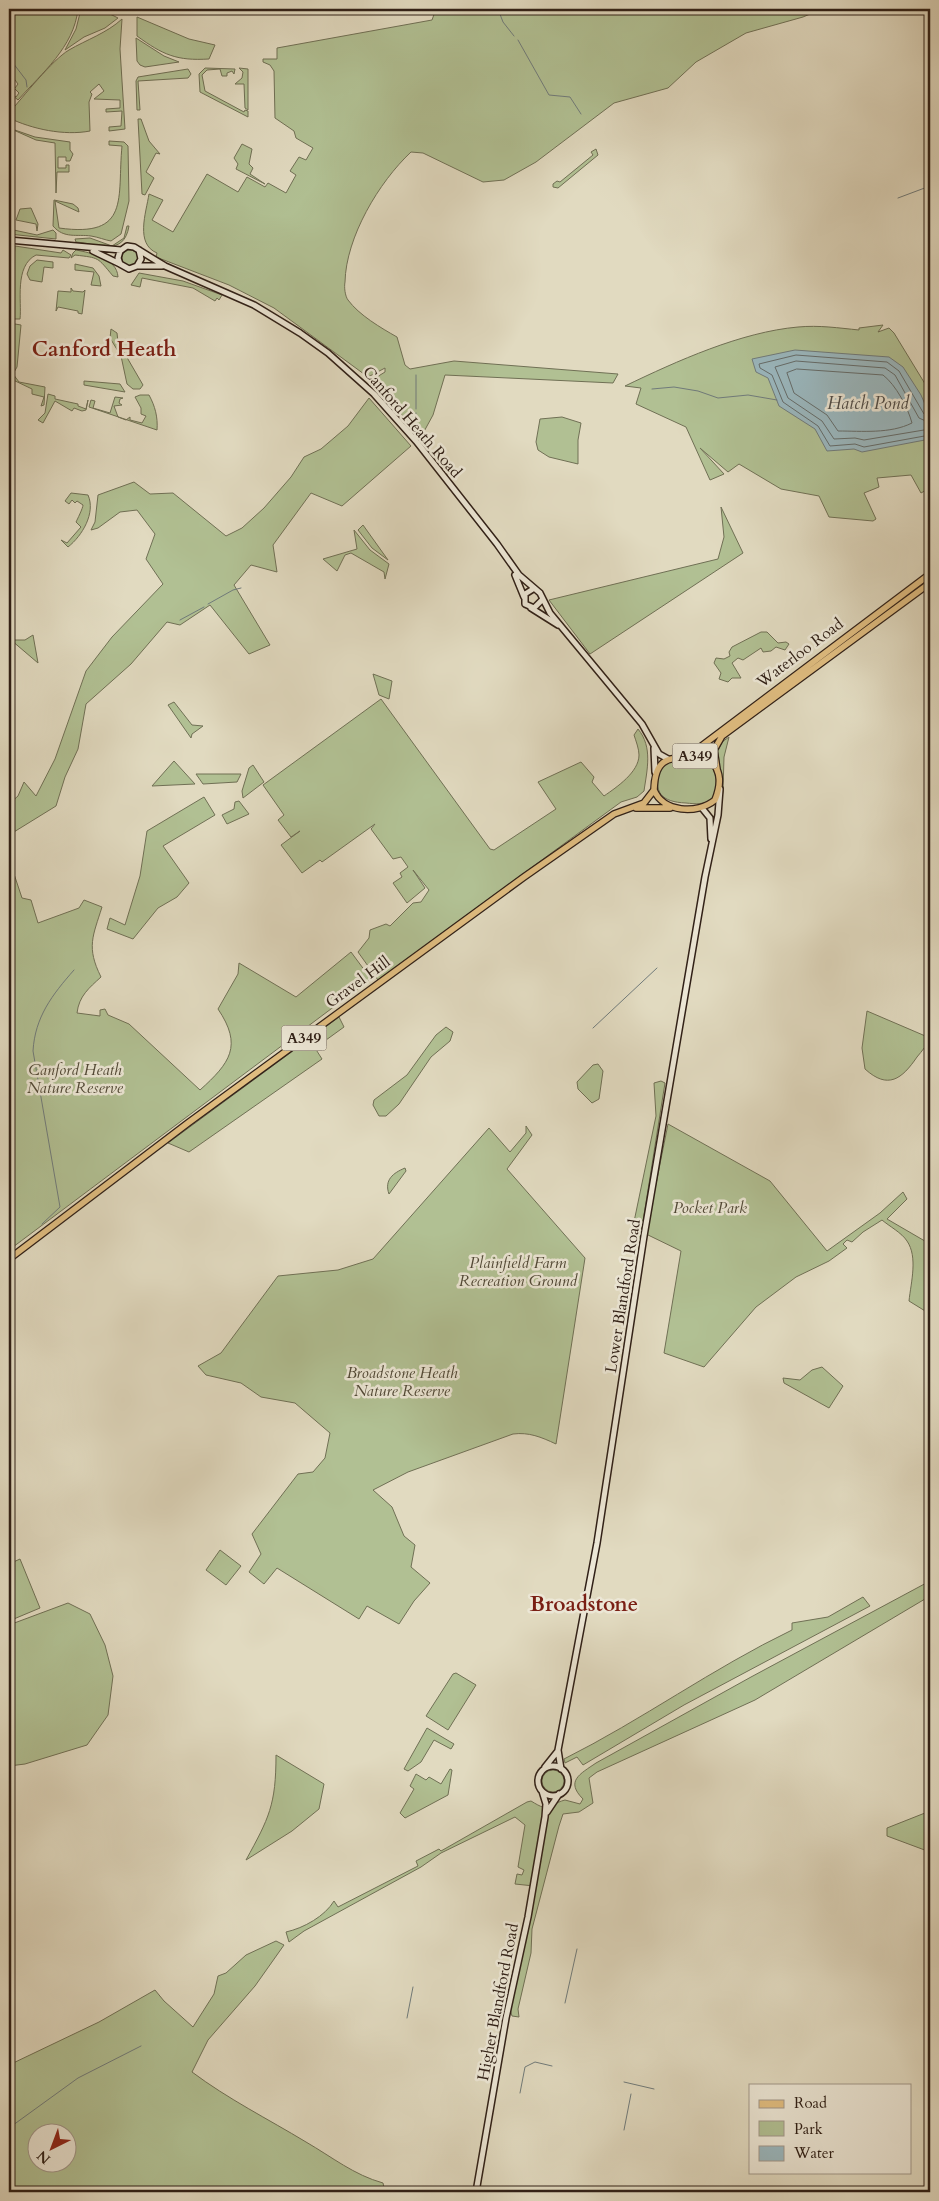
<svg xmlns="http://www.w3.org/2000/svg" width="939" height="2201" viewBox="0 0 939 2201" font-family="Cardo,serif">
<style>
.green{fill:#b1c093;stroke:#707055;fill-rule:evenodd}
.water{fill:#9ab7be;stroke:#707b7b}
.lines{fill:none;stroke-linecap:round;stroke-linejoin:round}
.shore{stroke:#656c6a;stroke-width:1}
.stream{stroke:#707b7b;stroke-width:1}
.secondary-casing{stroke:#302017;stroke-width:8}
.primary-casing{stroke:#302017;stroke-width:8}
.secondary{stroke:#ece7d6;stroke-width:5}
.primary{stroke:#e0bd80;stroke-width:5.5}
.labels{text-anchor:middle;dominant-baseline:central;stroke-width:5;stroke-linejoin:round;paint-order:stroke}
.shield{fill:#ece7d6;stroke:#685c50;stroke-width:1}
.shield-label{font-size:15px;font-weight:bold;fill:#302017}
.street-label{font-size:16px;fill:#302017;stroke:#ece7d6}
.park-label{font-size:16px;font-style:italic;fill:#504836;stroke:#ece7d6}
.water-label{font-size:18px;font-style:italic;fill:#504d49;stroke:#ece7d6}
.district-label{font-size:21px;font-weight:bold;fill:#7a1f14;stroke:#ece7d6}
</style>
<rect width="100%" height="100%" fill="#e1dac0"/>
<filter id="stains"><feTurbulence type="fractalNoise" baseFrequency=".004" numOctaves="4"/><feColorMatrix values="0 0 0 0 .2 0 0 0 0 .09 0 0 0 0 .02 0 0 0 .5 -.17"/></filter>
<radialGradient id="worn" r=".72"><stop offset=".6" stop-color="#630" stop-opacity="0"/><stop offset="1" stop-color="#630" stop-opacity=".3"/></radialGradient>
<path class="green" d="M9 9H78C74 47 42 73 18 100L11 94 16 97 19 93 15 89 13 91 9 89 15 88 18 84 9 72Z
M81 9H100L118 18 105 28 84 37 65 50 76 29Z
M436 9H822L803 17 746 33 696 62 668 88 614 103 536 162 504 180 483 182 423 153 411 152C379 182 346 237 345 282 344 287 345 296 348 300 359 315 381 328 397 337L405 365 410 369 454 361 618 374 613 383 445 375 433 415 421 437 372 380 385 372V368L368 377 274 308 229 285 156 257 157 253C135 244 146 213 149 194L163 200 152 220 173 232 207 174 238 192 247 177 265 187 268 183 286 193 296 175 290 171 299 157 306 160 313 148 296 138 294 131 275 118 274 71 270 65 263 62V59H277V48L432 20Z
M137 17 189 39 215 45 209 59C177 61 163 55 137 36Z
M122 19 120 49 125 129 109 131V127L121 126 122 111 106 112V109L120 108V100L94 99 104 91 99 84 90 92 92 94 89 102 90 131C64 136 32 129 9 118V113C23 97 52 60 69 50 86 40 107 33 122 19Z
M136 38 164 56 179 62 145 67 140 65 137 61Z
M205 68 235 69 234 74 232 71 227 73V76H222L220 69 207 70 202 75 205 91 244 112 245 110 248 111V117L200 92 199 74Z
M239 68 248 69V110L245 108 244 84H235L242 78 243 72Z
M188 69 191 74 188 78 138 81 140 110H137L136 81 138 77Z
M138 119H141L149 141 160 154 156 153 146 172 154 178 145 195 142 194Z
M9 128 35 137 70 142V150L73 154 70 161H66V157H58V168H66V165H69V172H57L56 193 55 143 36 140Z
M109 141 124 142 128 146 129 201 121 234 111 241C105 240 98 237 91 236 77 234 64 239 53 226L54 200 73 204 78 208 79 212 55 201 59 228C131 238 117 198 122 146L109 145Z
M242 144 252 149 249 164 253 168 250 174 265 184 236 169 238 164 234 158Z
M596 149 598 155 558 188 553 187V184L557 181 560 182 593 155 591 152Z
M31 208 38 224 37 231 36 224 16 220 20 209Z
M127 226H129C124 257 98 244 76 242L75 239 90 238 112 246 124 238Z
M9 229 37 235 53 230 56 233V239L9 234Z
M15 246 61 253 63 250 71 255 69 258 36 255C14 266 22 302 20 319H9Z
M122 258a8 8 0 1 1 16 0a8 8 0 1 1-16 0Z
M76 250C91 253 117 258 118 277L113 276C97 257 100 258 75 255L71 258 73 253Z
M37 260 53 262V268L44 267 42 282 30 280 27 274 30 266Z
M75 264 93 268 99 276 101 286 91 285 94 272 75 270Z
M139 273 183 281 222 295 219 300 217 298 215 301 193 288 142 278 140 287 131 285Z
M71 288 73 291 83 292 85 290 82 314 78 313V311L58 307 56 311 58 291 71 292Z
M9 323 21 325 17 367 13 374 19 382 45 387 44 405 41 406 44 397 32 394V389L9 378Z
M883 325 878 332 889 328 894 333 930 392V467L925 469 930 481V488L921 493 911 475 877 478 879 487 864 493 876 519 873 521 829 517 819 496 781 489 739 464 728 472 700 448 724 474 710 480 686 427 636 404 641 388 625 386C677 361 741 332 798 327 819 325 839 328 859 330V328Z
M111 329 117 333 118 342 143 385 140 389H133L127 384 121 356 110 338Z
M84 381 120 384 125 392 84 385Z
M48 394 55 396V399L78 404V406L86 409 88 400 86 410 82 411 74 408 72 411 55 401 43 423 38 420 45 413Z
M140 395H149C155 406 158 417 157 430L89 407 91 400 95 401 93 408 110 413 115 397 123 398 120 399 119 403 122 405 114 406 118 417 126 420 130 417V420L142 423 146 416 141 414V408L135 397Z
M369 398 411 446 342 506 311 493 273 545 277 572 251 565 234 585 270 645 249 654 210 605 180 625 167 622 131 664 86 704 78 749 65 777 56 806 9 835V804L18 796 24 782 36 796 55 759 86 671 112 637 163 584 146 559 155 534 137 510 120 512 98 528 91 530 95 522 98 495 134 482 150 494 173 493 226 536 242 528 264 508 291 477 304 457 321 449 348 426Z
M562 417 581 423 578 440V464L549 457 538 450 536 442 540 419Z
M71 493 88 495C96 513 82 536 68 547L61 540 67 543 81 527 76 522C77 520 83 508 83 505L77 501 75 503 72 500 69 504 65 501Z
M721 507 743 553 590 654 549 600 718 559 724 537Z
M363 525 388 560 372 548 358 530Z
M354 530 370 550 389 564 385 579 384 572 351 553 345 555 337 571 323 559 357 549Z
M761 632H767L778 643 786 642 789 644 785 650 776 647 771 651 763 652 761 648 743 660 738 658 732 663 741 678H732L728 682 719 679 721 673 714 663 716 658 724 659 730 656 729 652 732 647Z
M33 635 38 663 11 640H25Z
M373 674 392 681 389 699 379 695Z
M381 699 490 849 494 850 556 809 538 782 581 762 594 777 592 782 604 796C617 787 639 772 639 755 639 749 636 741 634 735L638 729C653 747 647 770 644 791L637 797 621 802 378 980 358 952 369 938 370 930 386 924 390 926 413 903 421 902 429 890 413 870 425 888 407 903 393 883 402 877 400 873 408 867 401 857 393 859 371 829 375 824 322 862 320 860 302 873 281 845 300 831 291 837 278 820 284 815 263 785Z
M174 702 192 725 203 726 192 734 191 738 168 705Z
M729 737 724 757 723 791 719 819 722 791 718 751 722 742Z
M698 759 709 761C716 772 720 788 712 799 703 805 696 804 686 803 662 802 652 793 661 768L668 762Z
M174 761 195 784 152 786Z
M253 765 264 782 243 798 242 791 249 768Z
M196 774H241L237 782 203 784Z
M204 797 215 815 163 846 189 883 177 897 158 908 133 939 107 929 110 918 125 925 140 876 147 831Z
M239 801 249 814 227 824 222 815 234 809 235 802Z
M9 869 14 874 22 898 31 900 38 923 79 908 84 900 102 907C93 936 86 947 101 977 89 988 79 996 77 1013L100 1016V1010L105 1009 108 1015 129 1024 200 1090C230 1063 243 1046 218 1009L238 974 239 963 296 997 351 952 371 979 9 1250Z
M867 1011 930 1038C927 1045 922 1051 917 1057 902 1079 888 1090 865 1069L862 1048Z
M339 1017 344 1027 315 1048 322 1059 189 1152 168 1143Z
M446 1027 453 1032 450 1041 431 1057 399 1104 386 1116H379L373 1105 374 1100 407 1075 436 1035Z
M598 1064 603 1071 599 1099 592 1103 578 1089 577 1082 593 1065Z
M661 1081 665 1083 640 1240 633 1244 630 1241 656 1116 654 1083Z
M668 1124 770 1181 827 1251 880 1213 903 1192 907 1199 887 1219 930 1244V1314L909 1301C911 1282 918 1257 907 1241 902 1233 889 1226 882 1220L863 1232 852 1242 847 1240 843 1244 847 1248 829 1261 796 1277 756 1307 704 1367 664 1353 681 1251 646 1234Z
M526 1126 532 1135 507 1169 585 1258 556 1444C541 1437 529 1432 513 1434L408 1472 373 1490 392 1507 404 1536 415 1545 411 1567 430 1583 414 1601 399 1624 367 1606 359 1619 277 1568 264 1584 249 1572 261 1554 252 1534 298 1474 313 1472 325 1458 330 1433 295 1403 261 1397 241 1383 206 1375 198 1366 221 1353 278 1276 338 1270 373 1259 489 1128 510 1152 526 1133Z
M405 1168 406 1171 389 1194C384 1180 393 1173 405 1168Z
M822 1367 843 1386 829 1408 784 1383 783 1378 800 1380 812 1370Z
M220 1550 241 1566 226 1585 206 1570Z
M20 1559 40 1608 9 1621V1564Z
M930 1581V1596L755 1700 597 1772 589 1778 593 1803 579 1812 563 1814 559 1826 532 1929 531 1953 518 2009 519 2017 512 2016 510 2009 534 1886 515 1884 517 1874 522 1875 524 1870 518 1867 525 1825 515 1817 441 1853 421 1867 304 1931 289 1942 286 1932C304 1928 325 1916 334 1901L338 1907 418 1866 416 1861 439 1849 441 1851 527 1802 531 1801C552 1814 546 1805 565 1800L580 1804 583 1799C565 1781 580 1774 596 1763L751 1677Z
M863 1597 870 1606 684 1705 583 1765 577 1757 565 1763 564 1759C642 1720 713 1668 792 1630V1623L828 1617Z
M68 1603 90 1614 105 1645 113 1676 108 1715 87 1745 25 1764 9 1766V1625Z
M456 1673 476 1685 448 1730 426 1716 453 1674Z
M427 1728 454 1744 451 1749 434 1740 421 1762 408 1771 404 1769Z
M276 1755 324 1784 319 1809 292 1831 246 1860C269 1818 276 1805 276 1755Z
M450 1769 452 1770 448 1795 405 1818 400 1813 414 1789 410 1786 416 1774 426 1780 429 1777 441 1784Z
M542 1781a11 11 0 1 1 22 0a11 11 0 1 1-22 0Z
M930 1811V1852L887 1836V1828Z
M276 1941 284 1945 255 1986 208 2040 192 2072C228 2099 268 2119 306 2142 332 2157 354 2175 383 2183L385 2192H9V2065L99 2022 155 1990 164 2001 193 2027 214 1994 218 1976 226 1973 246 1955ZM38 2134H68V2164H38Z"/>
<path class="water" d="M795 350 889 357 903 367 921 395 930 416V439L862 452 854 449 827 451 815 429 779 406 768 378 756 372 752 359Z"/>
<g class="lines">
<path class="shore" d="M797 369 883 375C896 385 908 408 912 423 890 434 862 431 838 431L827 415 794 393 787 373Z
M930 416 924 414 899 371 887 362 796 355 759 364 760 368 772 375 783 402 818 426 830 446 855 444 864 447 930 435
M930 423 919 418 895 375 885 368 796 361 775 367 788 398 822 421 834 439 855 438 864 440 930 429"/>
<path class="stream" d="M498 9 503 22 514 36
M518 40 549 95 570 97 581 114
M13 63 26 80 27 87
M898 198 930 186
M416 375V409
M652 389 674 387 698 391 718 398 748 395 777 400
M414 422 416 413
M208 604 233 590 241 588
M180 620 204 607
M593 1028 657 968
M42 1224 60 1207 33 1051C35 1017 52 995 74 970
M565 2003 577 1949
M407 2018 413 1987
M624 2082 654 2089
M520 2093 525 2067 535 2062 552 2066
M9 2128 78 2078 141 2046
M624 2130 631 2094"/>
<g class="secondary-casing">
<path id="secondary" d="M9 240 121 250
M139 250 141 259 137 266 129 269 120 264 118 258 120 251 127 246 134 247 165 266 254 305 300 333 328 353 374 394 416 441 497 544 519 575 540 593 550 613 642 724 659 754 668 759
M93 251 120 264
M137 266H162
M515 575 524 597
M533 589 525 594V604L534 608 542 600
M531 608 558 625
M654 748 655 772
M702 808 710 818 711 839
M538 1781a15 15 0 1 1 30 0a15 15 0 1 1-30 0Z
M545 1767 557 1752
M561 1769 558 1750 597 1543 644 1236 705 877 718 815 720 789
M547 1812 559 1794
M476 2192 506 2018 528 1917 545 1817 546 1804 542 1791"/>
</g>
<g class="primary-casing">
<path id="primary" d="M700 756 710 759C722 772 721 785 715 800 697 815 663 812 654 790 655 754 671 759 700 756Z
M687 757 930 574
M717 769 714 750 722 736 930 583
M636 808H670
M9 1259 188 1123 524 877 614 814 644 803 654 790"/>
</g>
<use href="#secondary" class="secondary"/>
<use href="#primary" class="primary"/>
</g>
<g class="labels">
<g class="shield">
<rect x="672.5" y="743.5" width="45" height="25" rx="4"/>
<rect x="281.5" y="1025.5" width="45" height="25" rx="4"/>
</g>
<g class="shield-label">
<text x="695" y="756">A349</text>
<text x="304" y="1038">A349</text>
</g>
<g class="street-label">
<text transform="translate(412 422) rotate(49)">Canford Heath Road</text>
<text transform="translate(800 653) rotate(-37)">Waterloo Road</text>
<text transform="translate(358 982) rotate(-36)">Gravel Hill</text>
<text transform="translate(623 1296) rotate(-81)">Lower Blandford Road</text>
<text transform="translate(498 2002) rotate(-79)">Higher Blandford Road</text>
</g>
<g class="park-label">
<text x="75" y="1070">Canford Heath<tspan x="75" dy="18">Nature Reserve</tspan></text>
<text x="710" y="1208">Pocket Park</text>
<text x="518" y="1263">Plainfield Farm<tspan x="518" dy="18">Recreation Ground</tspan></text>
<text x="402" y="1373">Broadstone Heath<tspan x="402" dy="18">Nature Reserve</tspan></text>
</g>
<g class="water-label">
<text x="868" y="403">Hatch Pond</text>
</g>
<g class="district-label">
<text x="104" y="349">Canford Heath</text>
<text x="584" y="1604">Broadstone</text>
</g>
</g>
<rect width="939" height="2201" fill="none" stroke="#e1dac0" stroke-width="30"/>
<rect x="10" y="10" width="919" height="2181" fill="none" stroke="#302017" stroke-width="2.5"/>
<rect x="15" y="15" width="909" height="2171" fill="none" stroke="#302017"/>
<rect x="749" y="2084" width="162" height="90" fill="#ece7d6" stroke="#a1978a"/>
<rect x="759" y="2100" width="25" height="8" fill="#e0bd80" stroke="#a1978a"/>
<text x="794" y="2108" font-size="15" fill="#302017">Road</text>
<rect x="759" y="2121" width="25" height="15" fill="#b1c093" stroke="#a1978a"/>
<text x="794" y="2134" font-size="15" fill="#302017">Park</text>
<rect x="759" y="2146" width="25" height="15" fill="#9ab7be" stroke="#a1978a"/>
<text x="794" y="2158" font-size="15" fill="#302017">Water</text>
<g transform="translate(52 2148) rotate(222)"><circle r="24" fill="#ece7d6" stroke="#a1978a"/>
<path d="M0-4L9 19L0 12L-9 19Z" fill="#8f2418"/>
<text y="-8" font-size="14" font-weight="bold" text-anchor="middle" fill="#302017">N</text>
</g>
<rect width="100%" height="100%" filter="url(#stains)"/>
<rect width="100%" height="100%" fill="url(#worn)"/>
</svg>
